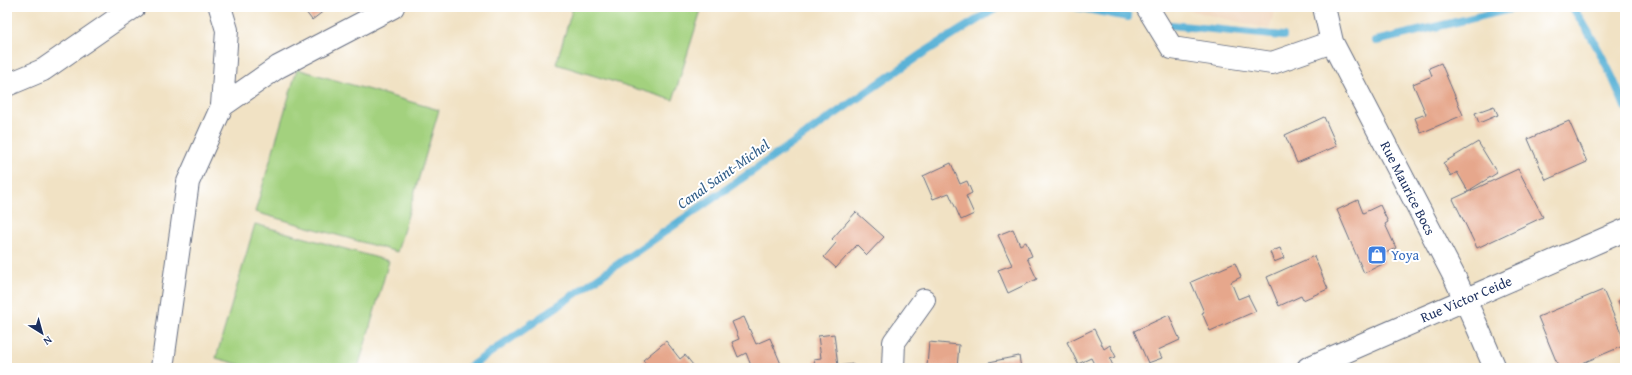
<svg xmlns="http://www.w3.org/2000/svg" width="1632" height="375" viewBox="0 0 1632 375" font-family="'Gentium Book Plus',serif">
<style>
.built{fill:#f0d5bc}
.green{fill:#a3d17e;stroke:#5f806e}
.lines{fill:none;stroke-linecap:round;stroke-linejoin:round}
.stream{stroke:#5ab2d7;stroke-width:8}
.building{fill:#e6a78c}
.minor-casing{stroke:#666e82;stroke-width:24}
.minor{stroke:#fff;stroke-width:22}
.labels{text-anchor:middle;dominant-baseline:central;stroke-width:4;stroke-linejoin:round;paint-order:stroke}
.street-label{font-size:14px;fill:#1b2f5e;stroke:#fff}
.shop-label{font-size:14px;fill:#366cbe;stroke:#fff;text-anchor:start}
.water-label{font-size:15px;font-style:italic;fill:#315d88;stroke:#fff}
</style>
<rect width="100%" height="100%" fill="#fff"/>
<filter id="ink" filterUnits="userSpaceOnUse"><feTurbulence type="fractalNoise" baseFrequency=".025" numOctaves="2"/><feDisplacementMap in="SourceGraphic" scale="8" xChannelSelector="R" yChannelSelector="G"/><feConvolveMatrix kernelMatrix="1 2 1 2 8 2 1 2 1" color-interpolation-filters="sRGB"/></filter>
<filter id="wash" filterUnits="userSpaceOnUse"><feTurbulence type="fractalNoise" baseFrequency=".012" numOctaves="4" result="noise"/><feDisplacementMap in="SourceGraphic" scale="16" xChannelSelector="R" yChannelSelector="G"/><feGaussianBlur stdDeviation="0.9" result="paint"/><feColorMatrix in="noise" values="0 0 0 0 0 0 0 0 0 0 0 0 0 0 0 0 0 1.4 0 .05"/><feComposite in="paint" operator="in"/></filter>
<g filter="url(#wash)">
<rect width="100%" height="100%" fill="#f1e2c4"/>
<path class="built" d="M1175 7H1276L1269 29Z"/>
<path class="green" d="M573 7H702L673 100 556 64Z
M297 69 439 110 397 252 255 212Z
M255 224 389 261 358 368H252L216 358Z"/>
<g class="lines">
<path class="stream" d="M1076 7 1128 17
M1572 7C1594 38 1611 72 1625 107
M1171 25 1283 36
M1376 41 1519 7
M468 368 920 55 998 7"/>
</g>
<g id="blocks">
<path class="building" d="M302 7H329L312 20Z
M1441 63 1463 115 1421 133 1415 118 1426 114 1413 84 1432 76 1429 68Z
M1494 106 1498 115 1479 123 1475 113Z
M1324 117 1337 146 1297 163 1285 135Z
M1569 121 1587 162 1546 180 1528 139Z
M1478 142 1497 173 1468 191 1457 172 1451 176 1443 163Z
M951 163 960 184 967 181 972 193 966 196 974 214 961 220 949 193 933 199 923 176Z
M1518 169 1543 217 1477 248 1453 199Z
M1358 200 1363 213 1380 205 1388 222 1385 224 1396 248 1381 255 1385 263 1364 273 1337 210Z
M856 212 884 237 867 255 857 245 836 268 824 257 836 243 832 239Z
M1013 229 1020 245 1026 242 1032 256 1027 258 1037 279 1008 293 998 270 1012 265 998 235Z
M1280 248 1284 258 1274 262 1270 252Z
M1314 256 1328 289 1303 300 1301 296 1279 306 1267 277Z
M1235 263 1241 277 1231 282 1238 299 1248 295 1256 311 1210 331 1202 313 1204 312 1191 282Z
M1603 290 1625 342V345L1571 368H1559L1538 317Z
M1625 298V318L1618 301Z
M1169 315 1180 340 1158 350 1162 358 1148 363 1134 331Z
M744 317 756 344 770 338 781 364 771 368H752L746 353 738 357 732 342 739 339 732 322Z
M1094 329 1104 349 1110 345 1116 357 1110 359 1114 368H1096L1091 358 1078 364 1067 342Z
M834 334 838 366 853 364V368H815L814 359 821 358 818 336Z
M666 341 680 359 685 355 693 365 690 368H649L643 360Z
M929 342 959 345 957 368 927 366Z
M1019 356 1021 368H990L989 362Z"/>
</g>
</g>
<g filter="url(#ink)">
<use href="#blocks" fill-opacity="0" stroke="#666e82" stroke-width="1"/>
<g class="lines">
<g class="minor-casing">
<path id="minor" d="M1147 7 1172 48 1272 63 1332 42
M1324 7 1332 42 1455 278 1477 326 1495 368
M7 85 43 70 134 7
M222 106 278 67 393 7
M162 368 188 182 222 106 227 30 220 7
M893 368 894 342 924 300
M1308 368 1625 230"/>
</g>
<use href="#minor" class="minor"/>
</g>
</g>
<defs>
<g id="shop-square" transform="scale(1)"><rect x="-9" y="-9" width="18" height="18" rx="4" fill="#3f7fe0" stroke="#fff"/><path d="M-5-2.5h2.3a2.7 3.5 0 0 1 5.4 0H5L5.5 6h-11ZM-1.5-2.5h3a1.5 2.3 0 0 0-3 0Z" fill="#fff"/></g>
</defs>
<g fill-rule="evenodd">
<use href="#shop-square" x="1377" y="255"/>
</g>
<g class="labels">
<g class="street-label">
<text transform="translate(1408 188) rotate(63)">Rue Maurice Bocs</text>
<text transform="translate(1466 299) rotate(-23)">Rue Victor Ceide</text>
</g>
<g class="shop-label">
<text x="1391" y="255">Yoya</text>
</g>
<g class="water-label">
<text transform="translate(723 174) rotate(-35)">Canal Saint-Michel</text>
</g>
</g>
<rect width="1632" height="375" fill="none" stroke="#fff" stroke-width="24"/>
<g transform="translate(42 333) rotate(143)" stroke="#ffffff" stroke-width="3" paint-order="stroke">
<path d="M0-3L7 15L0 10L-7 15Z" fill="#1b2f5e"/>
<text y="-6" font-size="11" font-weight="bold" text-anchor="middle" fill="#1b2f5e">N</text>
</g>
</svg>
